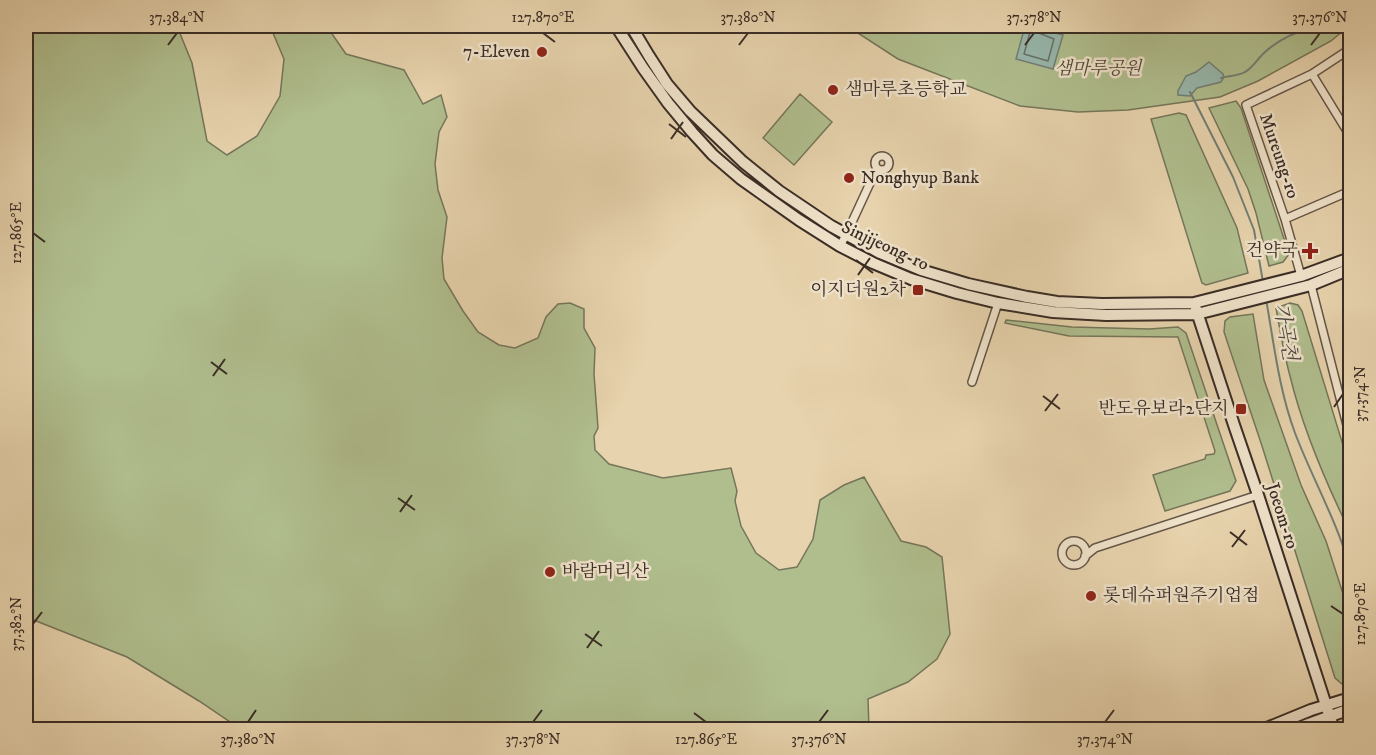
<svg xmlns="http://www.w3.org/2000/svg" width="1376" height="755" viewBox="0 0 1376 755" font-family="'IM FELL DW Pica','Noto Serif KR',serif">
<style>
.green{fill:#b0be8e;stroke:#75765a;stroke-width:1.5}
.water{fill:#97b7ac;stroke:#728076;stroke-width:1.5}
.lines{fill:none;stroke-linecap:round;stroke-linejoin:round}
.shore{stroke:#687269;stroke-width:1.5}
.stream{stroke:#728076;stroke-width:2}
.street-casing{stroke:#655648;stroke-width:10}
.secondary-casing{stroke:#3a2d26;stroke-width:14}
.street{stroke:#efe2ca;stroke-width:7}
.secondary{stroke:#efe2ca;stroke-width:10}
.ticks{fill:none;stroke:#3a2d26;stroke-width:2}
.poi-dot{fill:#8f2418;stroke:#efe2ca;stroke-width:2}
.labels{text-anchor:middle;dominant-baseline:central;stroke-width:5;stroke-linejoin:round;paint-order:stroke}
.poi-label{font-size:18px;fill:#3a2d26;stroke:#efe2ca;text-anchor:end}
.park-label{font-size:18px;font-style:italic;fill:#524a3b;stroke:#efe2ca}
.street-label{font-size:18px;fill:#3a2d26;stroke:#efe2ca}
.water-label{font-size:20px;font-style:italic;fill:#4d4941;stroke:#efe2ca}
.neatline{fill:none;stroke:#3a2d26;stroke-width:2}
.ticks-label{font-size:15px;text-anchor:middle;fill:#3a2d26}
</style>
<rect width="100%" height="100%" fill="#e7d3ad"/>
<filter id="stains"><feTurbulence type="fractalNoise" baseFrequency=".00333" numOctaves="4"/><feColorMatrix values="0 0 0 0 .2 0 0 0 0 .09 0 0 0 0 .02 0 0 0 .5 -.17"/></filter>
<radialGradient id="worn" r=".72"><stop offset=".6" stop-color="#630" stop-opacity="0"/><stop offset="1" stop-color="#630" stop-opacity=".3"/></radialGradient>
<path class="green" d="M26 26H177L192 63 207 141 227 155 257 136 280 96 284 59 270 26H330V31L346 54 404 70 423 104 441 95 447 117 439 132 435 164 438 190 447 217 442 258 444 279 463 311 478 332 499 345 515 348 538 338 546 317 558 304 570 303 584 309V328L595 348 594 374 598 428 594 436 595 450 609 464 663 478 731 468 737 491 735 501 741 526 756 553 779 570 797 567 813 539 820 500 844 485 864 477 901 541 926 547 942 557 950 634 937 659 908 682 868 699 869 729 242 730 199 701 127 657 26 617Z
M847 26H1349L1331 41 1258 81 1220 97 1128 110 1078 112 1020 106 898 59Z
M800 94 832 122 794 165 763 138Z
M1236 101 1241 108 1289 254 1283 262 1269 266 1256 213 1248 189 1209 108Z
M1179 113 1186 115 1237 228 1248 273 1206 285 1202 283 1201 280 1151 119Z
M1290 303 1298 305 1302 311 1350 468V532C1326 483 1303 430 1290 376 1284 354 1280 331 1276 308Z
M1253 314 1264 380 1301 485 1326 541 1346 603 1350 621V683L1342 684 1335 678 1262 446 1224 332 1225 321 1230 317Z
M1006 320 1072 327 1149 329 1178 327 1186 333 1236 481 1230 491 1165 511 1153 475 1205 459 1206 455 1214 454 1215 451 1178 337 1069 336 1005 323Z"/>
<path class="water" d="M1025 26H1030L1063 35 1053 69 1016 59Z
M1209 62 1223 74 1224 77 1221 82 1197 88 1190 96 1178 95V91L1186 76 1196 72Z"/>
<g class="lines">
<path class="shore" d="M1031 30 1054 39 1048 61 1024 54 1030 32Z"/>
<path class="stream" d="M1221 78C1228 76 1238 76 1245 72 1253 68 1258 58 1265 52 1279 39 1298 31 1316 26
M1190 92 1233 177 1254 230 1263 282
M1266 299C1274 344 1279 390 1295 433 1312 478 1337 521 1350 568"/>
<g class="street-casing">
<path id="street" d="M1312 74 1350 136
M875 163a7 7 0 1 1 14 0a7 7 0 1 1-14 0Z
M1285 219 1350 191
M840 246 846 235 877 168
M1301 276 1285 219 1246 105 1312 74 1350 49
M1311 285 1350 437
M972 382 998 303
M1062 553a12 12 0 1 1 24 0a12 12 0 1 1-24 0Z
M1085 556 1095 548 1258 495
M1123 730 1126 727"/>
</g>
<g class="secondary-casing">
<path id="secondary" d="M616 26 643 68 668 103 692 132 713 155 741 179 799 220 840 246 873 263 911 279 957 293 998 303 1053 312 1106 315 1197 314 1311 285 1350 269
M631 26 649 56 667 84 690 111 743 162 779 191 831 226 880 253 921 270 968 284 1027 297 1057 302 1102 304 1194 303 1301 276 1350 258
M1196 309 1234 425 1258 495 1334 730
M1262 730 1311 710 1350 698
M1292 730 1350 709"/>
</g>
<use href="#street" class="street"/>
<use href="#secondary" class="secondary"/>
</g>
<path class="ticks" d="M543 33 555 42M168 45 177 33M739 45 748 33M1025 45 1034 33M1311 45 1320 33M669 124 686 137M671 139 683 122M33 233 45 242M856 260 873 273M858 275 870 258M211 362 227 374M213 376 225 359M1043 396 1060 409M1334 407 1343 394M1045 411 1058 394M398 498 415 510M400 512 412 495M1230 532 1247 545M1232 547 1245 530M1331 606 1343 614M33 624 42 612M585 634 602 646M587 648 599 631M694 713 706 722M248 722 256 710M533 722 542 710M819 722 828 710M1105 722 1114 710"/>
<g class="poi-dot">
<circle cx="542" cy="52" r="6"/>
<circle cx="833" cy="90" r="6"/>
<circle cx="849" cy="178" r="6"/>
<path d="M1307 242h6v6h6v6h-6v6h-6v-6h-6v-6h6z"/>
<rect x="912" y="284" width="12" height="12" rx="3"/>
<rect x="1235" y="403" width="12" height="12" rx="3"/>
<circle cx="550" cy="572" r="6"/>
<circle cx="1091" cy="596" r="6"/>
</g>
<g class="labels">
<g class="poi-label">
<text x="530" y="52">7-Eleven</text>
<text x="845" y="90" text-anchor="start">샘마루초등학교</text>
<text x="861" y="178" text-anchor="start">Nonghyup Bank</text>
<text x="1298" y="251">건약국</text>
<text x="906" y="290">이지더원2차</text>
<text x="1229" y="409">반도유보라2단지</text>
<text x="562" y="572" text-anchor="start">바람머리산</text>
<text x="1103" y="596" text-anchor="start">롯데슈퍼원주기업점</text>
</g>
<g class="park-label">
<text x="1098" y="69">샘마루공원</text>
</g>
<g class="street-label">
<text transform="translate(1279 156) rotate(71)">Mureung-ro</text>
<text transform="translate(885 246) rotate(25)">Sinjijeong-ro</text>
<text transform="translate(1282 516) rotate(72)">Joeom-ro</text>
</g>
<g class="water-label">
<text transform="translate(1285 332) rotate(80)">가곡천</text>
</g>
</g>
<rect width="1376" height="755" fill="none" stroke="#e7d3ad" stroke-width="66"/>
<rect x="33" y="33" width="1310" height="689" class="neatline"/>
<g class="ticks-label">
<text x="177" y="22">37.384°N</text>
<text x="543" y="22">127.870°E</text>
<text x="748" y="22">37.380°N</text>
<text x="1034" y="22">37.378°N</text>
<text x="1320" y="22">37.376°N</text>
<text transform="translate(16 233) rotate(-90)" y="5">127.865°E</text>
<text transform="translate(1360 394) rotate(-90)" y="5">37.374°N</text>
<text transform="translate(1360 614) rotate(-90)" y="5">127.870°E</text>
<text transform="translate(16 624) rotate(-90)" y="5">37.382°N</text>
<text x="248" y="744">37.380°N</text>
<text x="533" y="744">37.378°N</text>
<text x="706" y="744">127.865°E</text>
<text x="819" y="744">37.376°N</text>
<text x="1105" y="744">37.374°N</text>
</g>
<rect width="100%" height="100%" filter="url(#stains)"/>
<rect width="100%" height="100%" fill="url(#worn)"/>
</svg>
